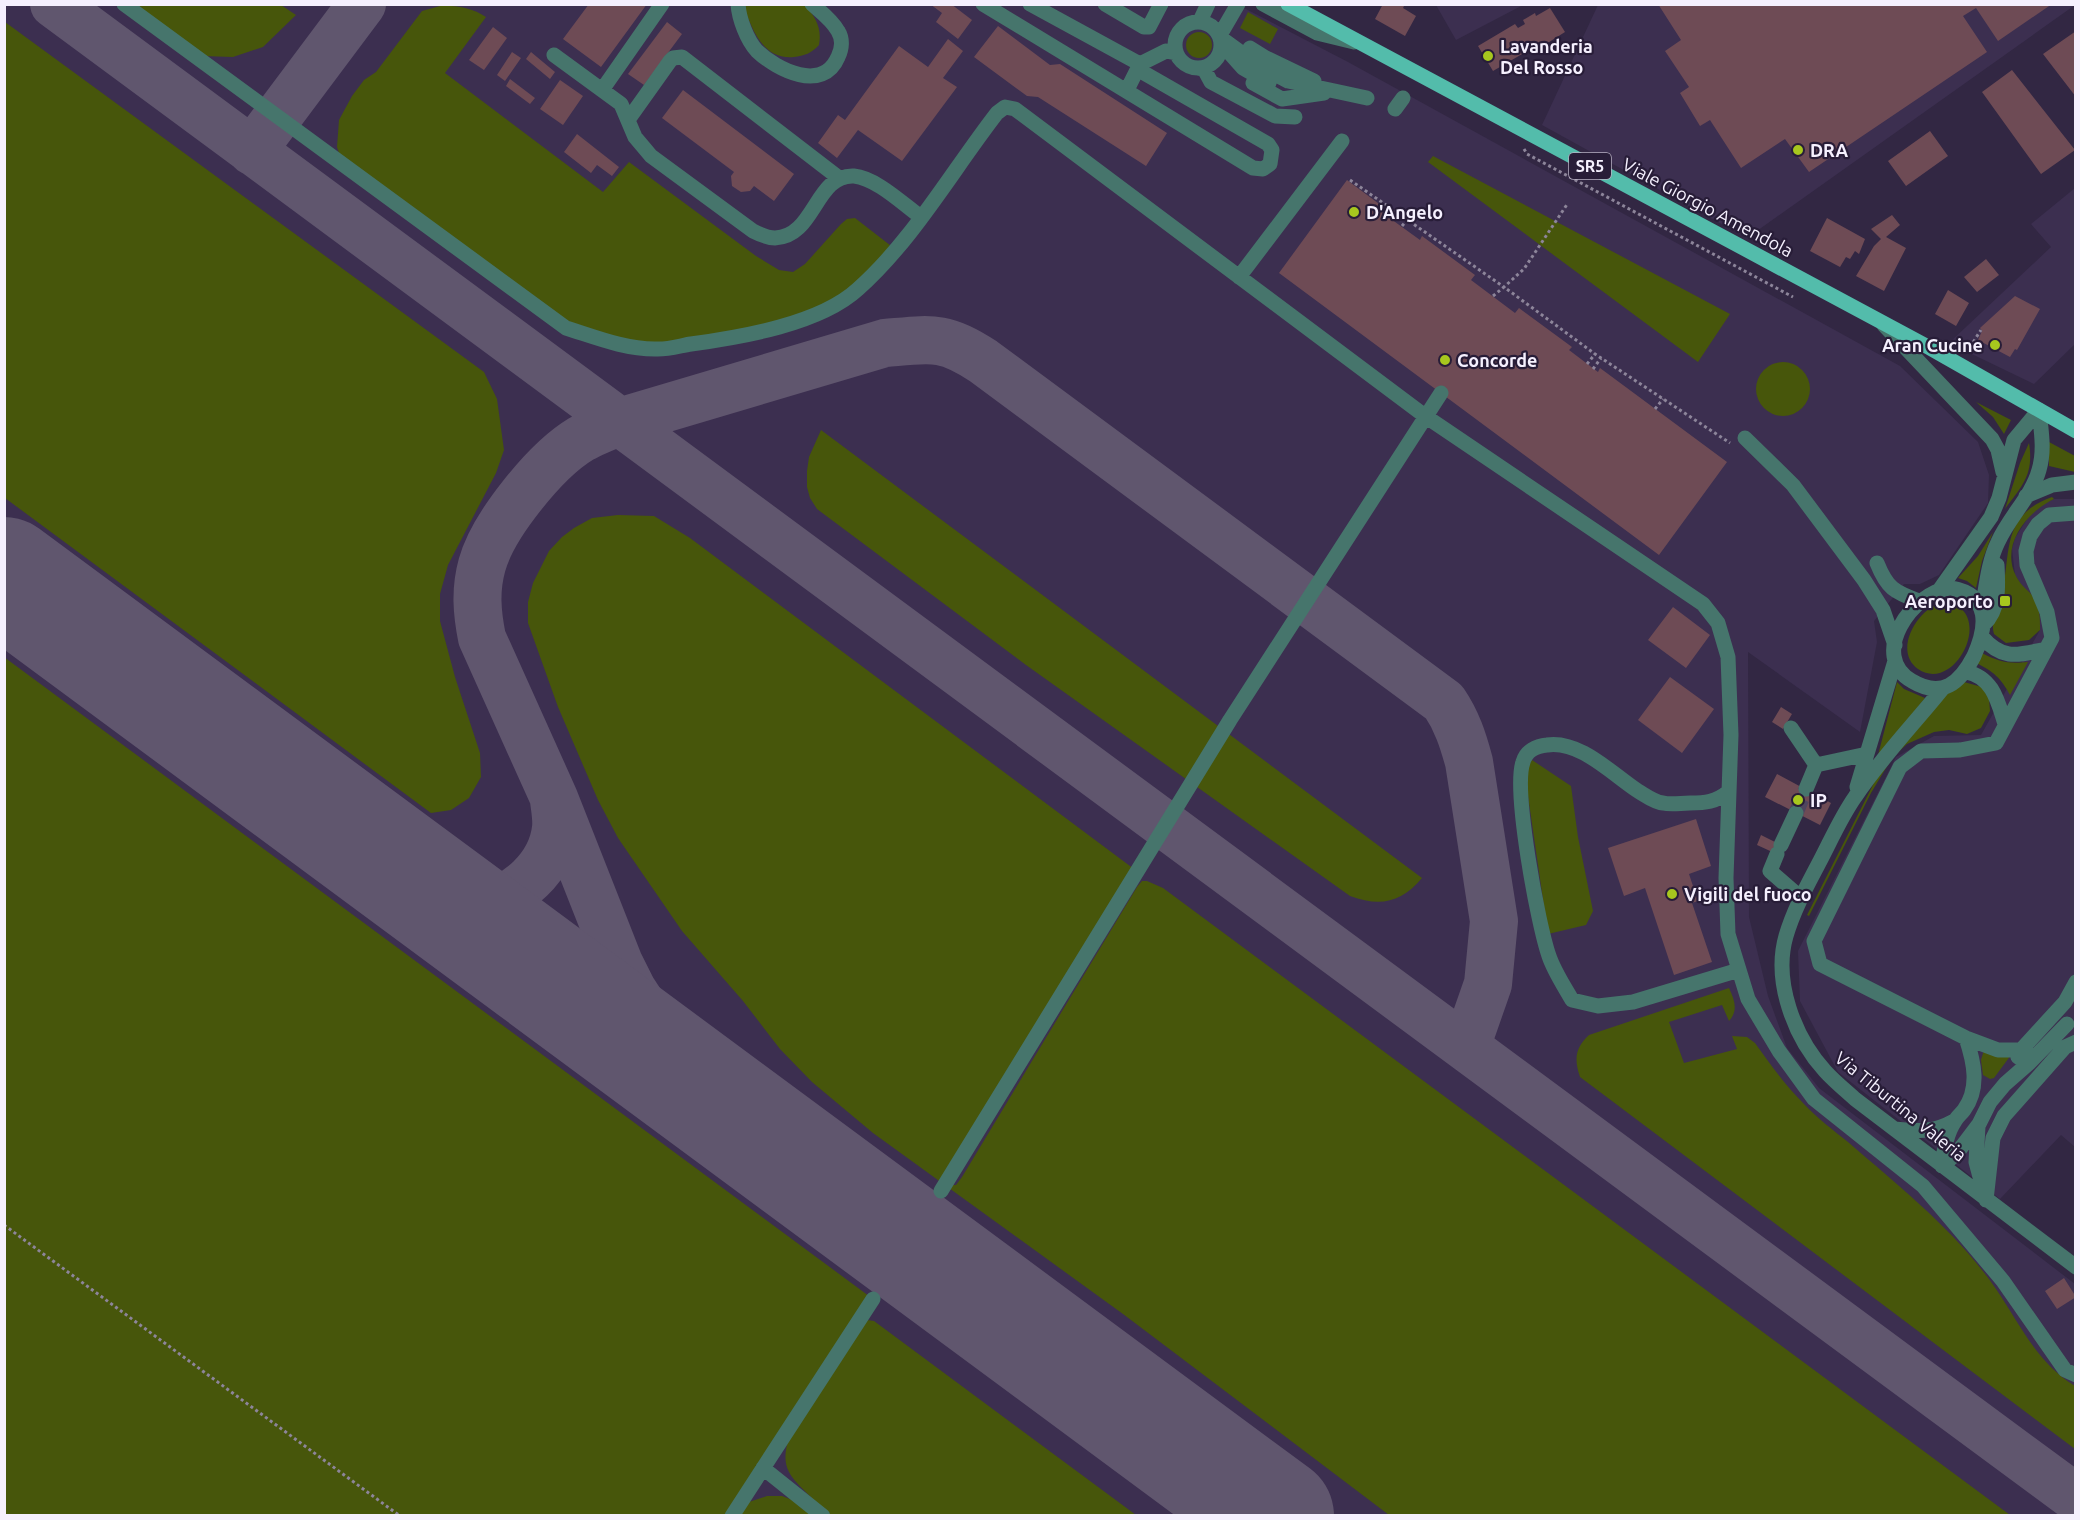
<svg xmlns="http://www.w3.org/2000/svg" width="2080" height="1520" viewBox="0 0 2080 1520" font-family="Ubuntu,sans-serif">
<style>
.built{fill:#3c2f50}
.green{fill:#47560b}
.lines{fill:none;stroke-linecap:round;stroke-linejoin:round}
.taxiway{stroke:#60566e;stroke-width:48}
.runway{stroke:#60566e;stroke-width:118}
.building{fill:#6e4b55}
.minor-tunnel{stroke:#4f455f;stroke-width:15;stroke-dasharray:15 8;stroke-linecap:butt}
.path{stroke:#8d859a;stroke-width:3;stroke-dasharray:3 3;stroke-linecap:butt}
.minor{stroke:#46756c;stroke-width:15}
.major{stroke:#53bcab;stroke-width:15}
.poi-dot{fill:#a7c71e;stroke:#281d38;stroke-width:2}
.labels{text-anchor:middle;dominant-baseline:central;stroke-width:4.5;stroke-linejoin:round;paint-order:stroke}
.shield{fill:#281d38;stroke:#b8b1c3;stroke-width:1.5}
.shield-label{font-size:16px;font-weight:bold;fill:#f5f0fe}
.poi-label{font-size:18px;font-weight:bold;fill:#f5f0fe;stroke:#281d38;text-anchor:start}
.street-label{font-size:18px;fill:#f5f0fe;stroke:#281d38}
</style>
<rect width="100%" height="100%" fill="#322743"/>
<path class="built" d="M5 5H1238L1348 62 1900 366 1978 442 1989 475 1988 503 1939 575 1920 584H1904L1874 621 1877 642 1860 732 1748 652 1749 917 1768 996 1787 1048 1819 1088 2075 1284V1515L5 1516Z
M1436 5H1523L1456 40Z
M1598 5H2075L1747 238 1542 125Z
M2075 188V344L2034 384 1949 343 2051 247 2031 224Z
M2054 499H2075V1147L2061 1135 2000 1199 1838 1072 1800 1001 1798 951 1896 757 1934 736 1981 735 2040 630 2032 595 2023 588 2015 575 2012 549 2015 538 2029 516 2039 506Z"/>
<path class="green" d="M134 5H281L296 15 263 47 233 57 202 56Z
M743 5H805C816 18 822 28 819 45 812 53 804 56 794 57 762 60 752 28 743 5Z
M440 6C457 5 472 8 486 17L445 73 603 192 629 162 756 256 779 270 793 272 805 264 841 224 847 219 855 218 895 249 854 291 798 318 656 346 565 325 341 159 337 147 339 120 352 96 364 80 376 72 422 11Z
M1248 12 1278 29 1270 44 1240 28Z
M5 22 484 372 497 399 504 450 496 473 448 565 440 594V621L455 677 480 753 481 777 469 798 451 810 431 813 5 498Z
M1186 45a13 13 0 1 1 26 0a13 13 0 1 1-26 0Z
M1433 156 1730 314 1698 362 1428 162Z
M1756 389a27 27 0 1 1 54 0a27 27 0 1 1-54 0Z
M1976 402 2011 420 2004 434 1993 417Z
M821 430 1422 878C1401 903 1380 907 1350 896L1026 665 817 509 810 498 807 487V471L809 457Z
M2049 442 2075 456V472L2049 466Z
M2029 443C2034 474 2023 485 2005 509L2020 463Z
M2052 497 2054 499C2027 512 2000 545 2016 576 2020 584 2025 588 2031 594 2040 604 2040 617 2040 630L2029 640 2006 643 1994 634C1990 622 1998 610 2001 598 2012 555 1999 516 2052 497Z
M618 515 654 516 690 538 1134 869 951 1185H956L962 1177 1137 887 1142 881H1147L1163 888 2010 1515H1389L1123 1314 873 1133 812 1082 780 1049 743 1001 682 931 618 838 598 800 558 707 528 623V602L533 583 549 551 562 537 574 528 592 518Z
M1993 532 1982 561 1976 588 1967 581 1958 578 1978 556Z
M1945 602C1997 609 1956 695 1918 669 1892 651 1918 606 1945 602Z
M1982 653C1999 662 2009 664 2028 662L2010 695C2001 678 1993 671 1976 663Z
M4 657 873 1299 740 1505 767 1496H782L795 1501 813 1499C791 1477 778 1469 790 1435L867 1320 874 1321 1136 1515H5Z
M1897 682 1904 689 1925 698 1877 759Z
M1964 682 1982 687 1989 699 1990 711 1981 728 1967 734 1949 730 1934 732 1907 744 1892 758 1871 793 1809 916 1807 915 1880 771 1944 692Z
M1532 760 1571 786 1578 837 1593 911 1586 925 1548 934 1526 782 1527 768Z
M1729 988C1734 999 1739 1010 1729 1021L1722 1005 1669 1022 1684 1063 1737 1049 1732 1036 1747 1037 1755 1043C1770 1064 1785 1085 1803 1103 1817 1118 1833 1130 1848 1142 1901 1188 1956 1231 1996 1289 2020 1324 2037 1363 2075 1386V1449L1580 1077C1574 1059 1575 1048 1589 1035Z
M1984 1050 2011 1055 1994 1078 1990 1079 1983 1075 1981 1060Z"/>
<g class="lines">
<path class="taxiway" d="M54 4 2076 1498
M252 151 362 4
M438 896C452 900 465 904 479 903 517 900 552 866 556 828 557 819 555 809 554 800
M719 1104 694 1082 682 1066 632 989 619 963 554 798 482 638C477 613 475 590 482 565 493 525 546 460 581 439 593 432 606 427 619 422L885 343C931 339 944 335 983 361L1444 702C1457 721 1463 740 1469 762L1494 921 1488 984 1466 1047"/>
<path class="runway" d="M4 576 1275 1516"/>
</g>
<path class="building" d="M589 4H647L601 67 563 39Z
M930 4H951L972 20 958 39 936 22 942 13Z
M1383 4H1405L1403 8 1416 16 1405 36 1375 19Z
M1658 4H2052L1998 41 1976 8 1963 16 1987 52 1809 172 1785 139 1741 168 1710 120 1700 126 1680 93 1689 87 1665 51 1681 40Z
M1550 8 1565 32 1538 49 1536 46 1493 71 1478 46 1515 24 1518 28 1525 24 1523 20 1535 13 1536 16Z
M667 22 682 34 644 85 628 74Z
M998 26 1050 65 1060 64 1167 133 1146 166 1038 97 1027 96 974 57Z
M493 27 507 38 484 70 469 60Z
M2076 31V97L2043 54Z
M948 39 963 51 943 78 957 87 902 161 858 130 837 158 818 143 838 115 845 120 899 46 928 67Z
M512 52 521 58 505 81 497 75Z
M531 52 555 72 550 79 526 59Z
M2012 70 2075 150 2041 174 1982 92Z
M510 79 535 98 530 104 506 86Z
M560 80 583 96 563 125 540 109Z
M683 90 794 174 774 201 754 186 750 191 741 192 732 186 731 176 734 172 662 118Z
M1930 131 1948 156 1906 186 1888 161Z
M577 134 619 167 612 176 597 165 591 173 564 152Z
M1347 180 1394 215 1391 219 1420 240 1422 236 1475 275 1471 280 1515 313 1519 308 1572 347 1569 350 1598 372 1600 368 1727 462 1659 555 1279 273Z
M1892 215 1900 225 1886 237 1906 248 1884 291 1856 276 1874 246 1881 239 1871 229Z
M1827 218 1865 239 1859 254 1855 251 1850 259 1846 257 1840 267 1810 251Z
M1986 259 1999 275 1977 292 1964 277Z
M1948 290 1969 303 1956 326 1935 314Z
M2015 296 2040 309 2017 350 2015 349 2010 357 1978 340 1982 331 1980 328Z
M1673 607 1710 635 1686 668 1648 640Z
M1670 677 1714 709 1682 753 1638 720Z
M1781 707 1792 714 1783 729 1772 722Z
M1777 774 1831 803 1820 825 1765 797Z
M1696 819 1711 866 1689 874 1698 901 1692 903 1712 962 1674 975 1645 888 1624 896 1608 848Z
M1761 835 1785 847 1781 856 1757 845Z
M2064 1278 2076 1297 2057 1309 2045 1291Z"/>
<g class="lines">
<path class="minor-tunnel" d="M1796 813 1806 789"/>
<path class="path" d="M1524 149 1527 154 1793 297
M1350 180 1504 287 1524 269 1568 203
M1402 226 1407 220
M1493 296 1504 287 1595 354 1730 443
M1970 347 1981 330
M1587 364 1595 354
M1593 369 1601 358
M1655 409 1663 399
M4 1225 400 1516"/>
<path class="minor" d="M124 4 566 328C595 337 624 349 655 349 667 350 679 346 691 344 742 337 820 324 858 289 913 240 952 171 997 113L1005 107 1015 109 1425 416 1703 604 1718 623 1728 657 1731 735 1726 878 1728 934 1748 999 1779 1051 1814 1099 1923 1186 2003 1281 2065 1370 2076 1375
M738 4C739 19 747 40 757 51 777 70 823 93 838 57 842 49 843 39 838 31 832 20 821 12 812 4
M983 4 1253 168 1263 169 1270 164 1272 150 1268 144 1144 73 1140 64 1030 4
M1105 4 1144 27H1149L1161 4
M1263 4 1317 33 1354 42
M1200 21 1208 4
M1175 45a23 23 0 1 1 46 0a23 23 0 1 1-46 0Z
M1220 35 1238 4
M1221 38 1261 67 1288 81 1367 98
M1250 48 1266 58 1314 81
M1227 50 1243 68 1269 83
M554 55 621 104 635 137 651 156 753 231C759 234 768 238 775 238 815 237 815 174 854 176 876 178 903 204 921 217
M1198 68 1204 69 1211 82 1275 116 1295 117
M1253 83 1282 99 1324 93
M602 90 662 4
M1127 90 1140 64 1166 51 1176 53
M1395 109 1403 98
M628 120 670 61 673 58 682 57 839 178
M1239 277 1342 141
M1884 325 1992 439 1998 450 2003 472
M1745 438 1793 485 1864 580 1883 610 1895 645
M2026 496 2052 485 2076 482
M1877 563C1887 588 1894 592 1919 601
M1951 588C1991 595 1987 627 1974 656 1960 683 1942 699 1912 681 1868 656 1912 591 1951 588Z
M1940 589 1991 517 1999 498 2014 440 2039 410
M1982 610C1986 588 1988 562 1998 542 2009 517 2032 496 2039 470 2045 450 2041 430 2039 410
M1984 624C2000 610 1998 584 1997 565
M1982 637C2003 661 2018 655 2046 649
M1966 672C1993 677 1998 702 2005 724
M1943 688C1914 724 1881 758 1855 797 1841 817 1831 840 1820 861 1807 886 1794 909 1786 936 1773 981 1794 1037 1825 1071 1834 1081 1845 1090 1855 1099L2076 1267
M1791 728 1816 765
M1857 787 1895 661
M1806 789 1816 765 1867 754
M1728 792C1716 802 1705 803 1690 803 1681 803 1671 805 1663 803 1654 802 1645 795 1638 791 1612 774 1580 740 1547 745 1536 746 1526 751 1523 762 1513 790 1538 925 1549 956 1554 971 1564 986 1572 1000L1598 1006 1633 1002 1739 970
M1781 845 1796 813
M1777 854 1770 871 1801 898
M2021 1050H1998L1966 1038 1820 964 1814 941 1900 767 1921 751 1960 750 1996 743 2052 638 2047 612 2027 565 2026 551 2030 536 2038 524 2049 515 2076 513
M2018 1057 2021 1050 2065 1002 2076 982
M1978 1126 1976 1162 1983 1188
M1895 1129C1920 1131 1932 1133 1954 1121
M1942 1166 1957 1153 1979 1124 1990 1102 2005 1084 2029 1063 2067 1024
M1942 1166C1944 1151 1946 1134 1955 1121 1957 1117 1961 1114 1964 1110 1980 1088 1974 1062 1966 1038
M941 1191 1230 720 1441 393
M1986 1200 1993 1138 2004 1116 2065 1047 2076 1042
M763 1468 823 1516
M732 1516 873 1299"/>
<path class="major" d="M1288 4 1930 348 2076 431"/>
</g>
<g class="poi-dot">
<circle cx="1488" cy="56" r="6"/>
<circle cx="1798" cy="150" r="6"/>
<circle cx="1354" cy="212" r="6"/>
<circle cx="1995" cy="345" r="6"/>
<circle cx="1445" cy="360" r="6"/>
<rect x="1999" y="595" width="12" height="12" rx="3"/>
<circle cx="1798" cy="800" r="6"/>
<circle cx="1672" cy="894" r="6"/>
</g>
<g class="labels">
<rect class="shield" x="1569" y="153" width="42" height="26" rx="4.5"/>
<g class="shield-label">
<text x="1590" y="166">SR5</text>
</g>
<g class="poi-label">
<text x="1500" y="46">Lavanderia<tspan x="1500" dy="21">Del Rosso</tspan></text>
<text x="1810" y="150">DRA</text>
<text x="1366" y="212">D'Angelo</text>
<text x="1983" y="345" text-anchor="end">Aran Cucine</text>
<text x="1457" y="360">Concorde</text>
<text x="1993" y="601" text-anchor="end">Aeroporto</text>
<text x="1810" y="800">IP</text>
<text x="1684" y="894">Vigili del fuoco</text>
</g>
<g class="street-label">
<text transform="translate(1708 207) rotate(28)">Viale Giorgio Amendola</text>
<text transform="translate(1901 1106) rotate(39)">Via Tiburtina Valeria</text>
</g>
</g>
<rect width="2080" height="1520" fill="none" stroke="#f5f0fe" stroke-width="12"/>
</svg>
